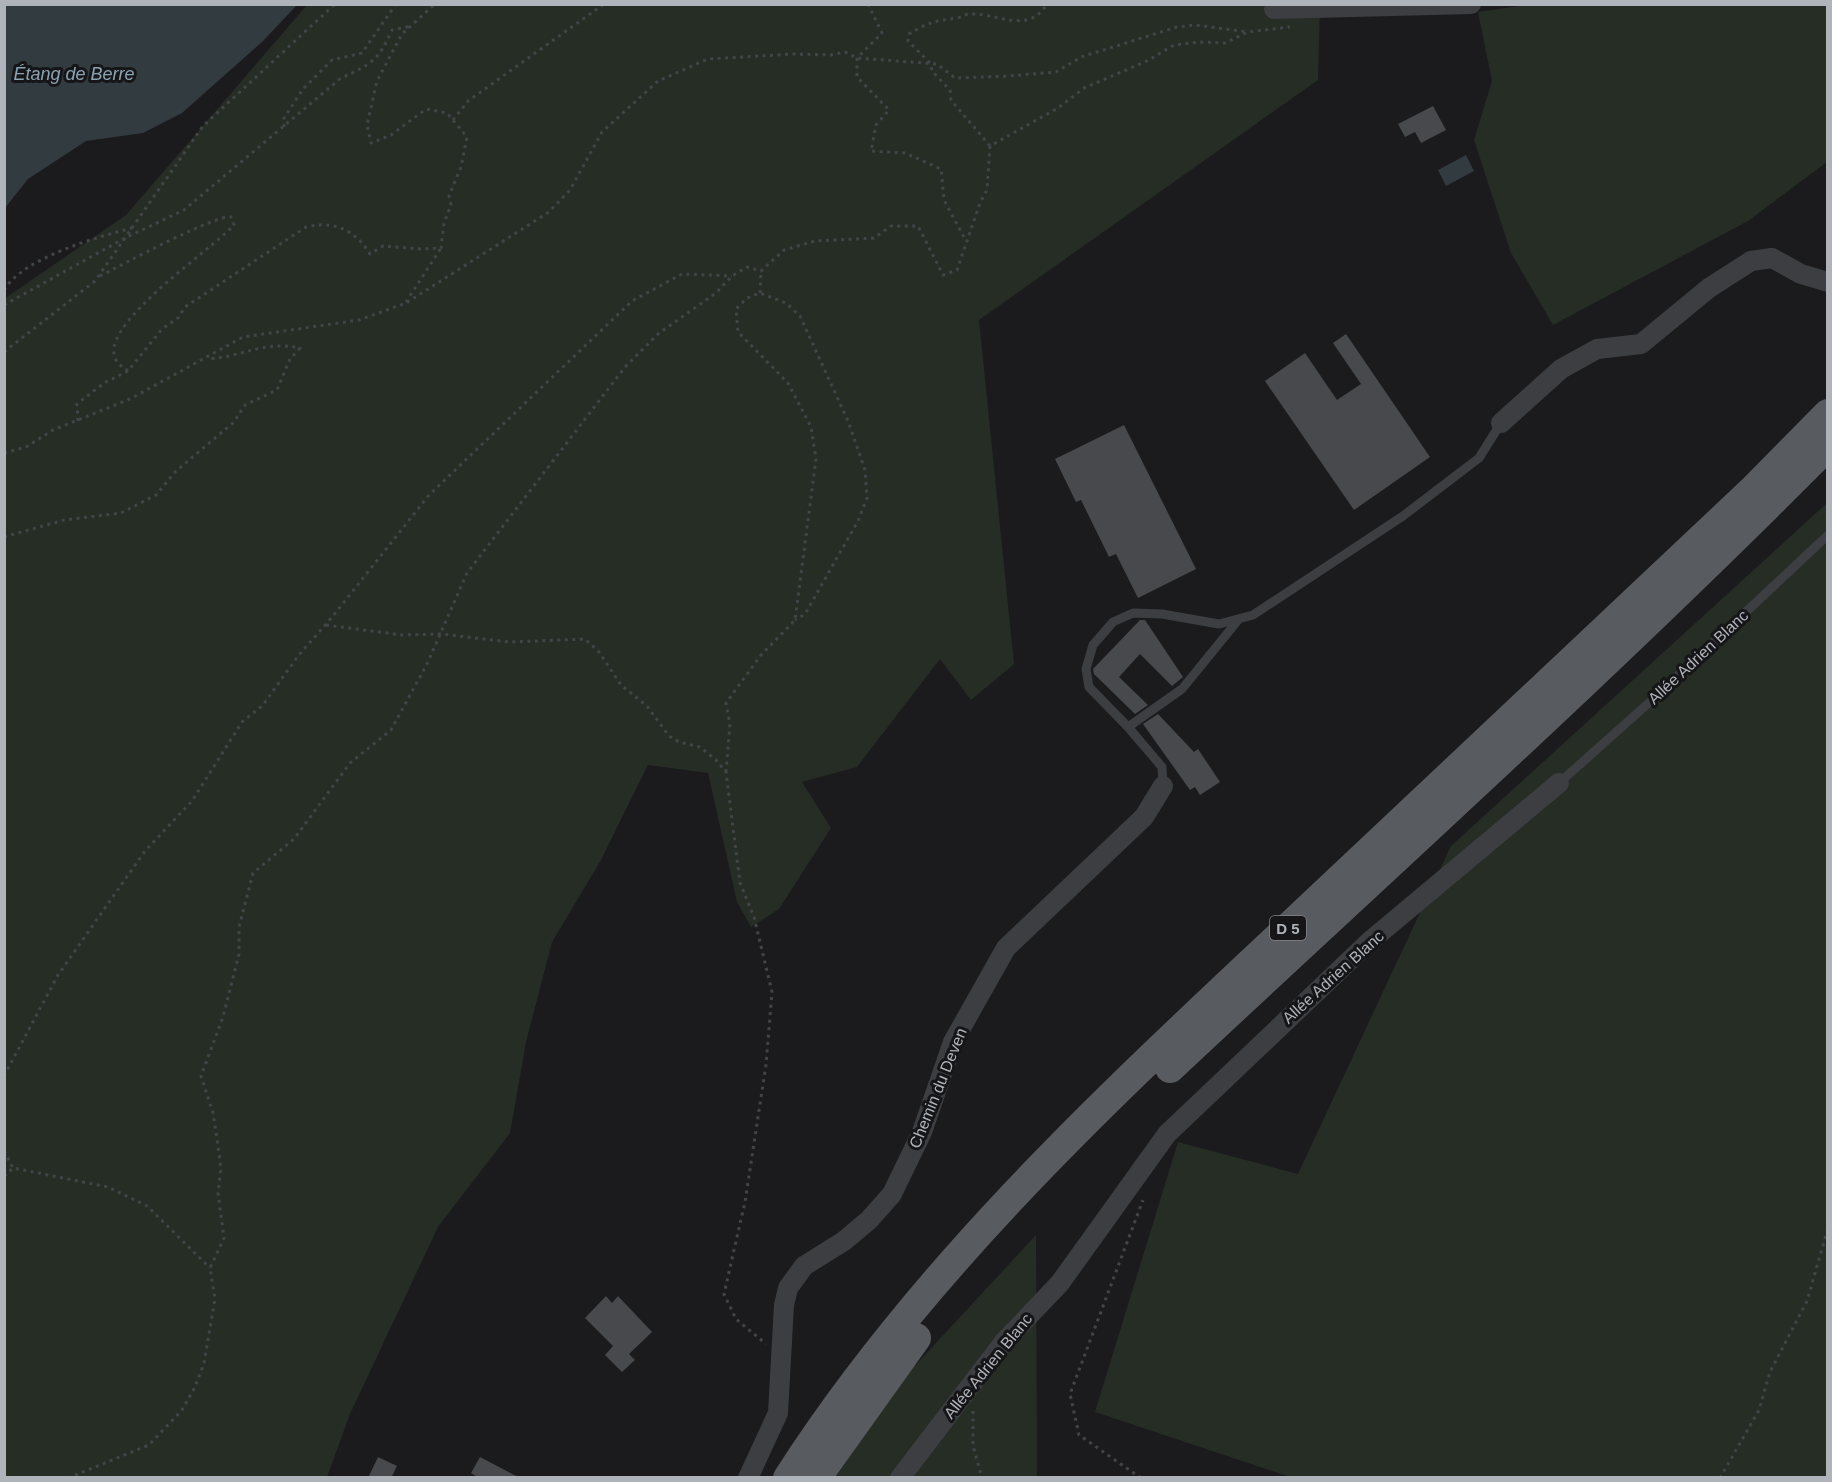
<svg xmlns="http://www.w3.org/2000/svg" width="1832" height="1482" viewBox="0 0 1832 1482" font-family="Arial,sans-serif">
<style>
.green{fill:#252d25}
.water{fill:#323b40}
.building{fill:#48494d}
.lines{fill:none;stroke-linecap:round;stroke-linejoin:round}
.path{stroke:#424548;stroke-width:3;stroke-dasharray:3 4.5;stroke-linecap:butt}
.service{stroke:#3c3e42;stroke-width:9}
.minor{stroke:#3c3e42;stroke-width:20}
.primary{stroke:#585b60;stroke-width:30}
.labels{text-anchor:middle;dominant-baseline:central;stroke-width:6;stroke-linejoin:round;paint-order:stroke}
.shield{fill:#161618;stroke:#81858a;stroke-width:1.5}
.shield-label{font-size:15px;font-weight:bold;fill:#afb4bb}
.street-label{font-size:16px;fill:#afb4bb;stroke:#161618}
.water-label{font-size:18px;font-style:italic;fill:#8aa3b2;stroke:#161618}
</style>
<rect width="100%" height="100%" fill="#1b1b1d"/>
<path class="green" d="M1532 4 1827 5V162L1748 221 1553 325 1511 253 1474 140 1492 81 1478 12Z
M307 5H1320L1318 80 979 320 1014 664 971 700 940 659 857 767 802 782 831 828 779 909 751 927 737 902 708 773 648 765 601 860 552 942 526 1042 510 1133 438 1227 350 1414 327 1477H5L4 299 126 215Z
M1827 503V1477H1290L1095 1412 1178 1142 1298 1174 1451 846Z
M1036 1235 1037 1477 835 1478 898 1384Z"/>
<path class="water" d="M5 4H297V5L263 41 182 113 143 133 86 141 28 179 5 208Z
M1466 155 1474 171 1446 186 1438 170Z"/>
<path class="building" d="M1433 106 1446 130 1421 143 1415 132 1405 137 1398 124Z
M1346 334 1430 457 1354 510 1265 381 1305 353 1337 400 1361 384 1333 343Z
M1124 425 1196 569 1138 598 1116 554 1109 557 1081 500 1076 502 1055 459Z
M1140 620H1145L1183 677 1172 686 1140 654 1119 677 1148 705 1135 714 1094 674 1093 669Z
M1158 714 1194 752 1198 749 1220 782 1200 795 1195 787 1190 790 1143 724Z
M606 1296 612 1303 618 1296 652 1332 629 1354 635 1360 622 1372 605 1355 613 1346 585 1318Z
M378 1457 397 1466 391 1478H368Z
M480 1457 520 1478H479L471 1473Z"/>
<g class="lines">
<path class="path" d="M868 4 882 33 857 58V77L889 110 876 125 871 151 905 153 941 169 944 200 966 241
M453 120 468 101 604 4
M284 127V118L303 89 332 60 362 53 396 4
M990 146 951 100 950 90 932 71 930 63 908 41 909 34C928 22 936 21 957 18 962 17 965 14 970 14 998 13 1028 35 1047 4
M100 276C120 266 216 214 231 217L234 225C211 250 108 319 114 354 115 362 121 366 128 371
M4 290C23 258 97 237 132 228
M760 293 761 271
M406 302 441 248
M4 305 125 238 184 210 341 78C372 64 378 61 392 30L412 26
M4 352 95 281 203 126 335 4
M78 421 77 404 104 383 128 371 162 329 178 318 185 307 306 227C334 220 355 230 370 254L383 246 421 249 441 248 444 223 451 205 449 196 461 167 467 137 447 113 426 109 391 135 371 143 367 125 377 81 402 34 435 4
M4 453 26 447 53 430 130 399 243 337 359 320 406 303 549 212 570 190 602 132 658 81 708 59 794 54 831 55 845 52 857 58 937 64 955 78 1008 76 1056 72 1081 57 1177 27 1195 25 1248 32
M4 537 64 520 121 513 156 495 175 472 234 422 245 405 277 390 290 359 300 348C264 340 243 357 207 359
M326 625 402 635 441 634 510 642 585 639 599 652 621 685 647 706 669 736 679 742 700 747 716 760 726 772 740 883 754 917 772 992 766 1065 745 1202 724 1294 736 1319 766 1344
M726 772 730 724 726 703 761 655 795 620 816 459 811 427 788 383 738 332 736 309 747 298 760 293 786 303 800 316 848 421 865 470 867 498 858 521 805 614 795 620
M4 1076 58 975 145 851 192 801 242 722 263 705 298 656 333 616 429 495 632 301 682 274 732 276
M4 1151 13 1168
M4 1176 13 1168 108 1187 147 1206 210 1268
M973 1411V1446L982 1478
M68 1478 149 1445 182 1410 195 1387 204 1363 215 1299 210 1268 224 1238 218 1193 221 1169 218 1146 213 1113 201 1076 223 1017 239 954V927L253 873 294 839 350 763 391 730 427 664 467 573 625 367 658 334 716 293 732 276 747 267 761 271 784 250 815 241 874 238 891 226H918L943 275 957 270 980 203 987 190 990 146 1058 108 1084 88 1147 61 1174 45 1200 42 1225 43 1248 32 1290 27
M1141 1478 1079 1435 1070 1394 1143 1200
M1720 1478 1759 1410 1770 1372 1807 1301 1828 1228"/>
<path class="service" d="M1239 619 1182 689 1128 727 1089 687 1086 669 1093 645 1113 622 1133 613 1162 614 1219 624 1253 615 1403 516 1479 458 1501 423
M1128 727 1162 767 1163 786
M1559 783 1652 700 1828 535"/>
<path class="minor" d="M1274 9 1471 4
M1501 423 1561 369 1597 349 1641 344 1709 288 1751 261 1772 258 1801 274 1828 282
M748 1478 778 1413 784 1305 788 1288 804 1266 844 1241 869 1220 892 1194 922 1132 953 1042 1006 948 1144 817 1163 786
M900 1478 1003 1343 1060 1283 1167 1134 1369 942 1559 783"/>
<path class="primary" d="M1170 1068C1390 862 1616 659 1828 445
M788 1478C923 1268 1107 1098 1287 929 1442 783 1597 637 1752 491L1828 414
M816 1478 916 1338"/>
</g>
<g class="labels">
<rect class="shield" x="1270" y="916" width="36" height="24" rx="4.5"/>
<g class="shield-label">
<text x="1288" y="928">D 5</text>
</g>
<g class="street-label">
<text transform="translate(1698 657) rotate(-43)">Allée Adrien Blanc</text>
<text transform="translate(1333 977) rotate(-42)">Allée Adrien Blanc</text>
<text transform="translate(938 1088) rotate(-68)">Chemin du Deven</text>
<text transform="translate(988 1366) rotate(-51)">Allée Adrien Blanc</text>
</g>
<g class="water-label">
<text x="74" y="74">Étang de Berre</text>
</g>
</g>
<rect width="1832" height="1482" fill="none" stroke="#afb4bb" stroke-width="12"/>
</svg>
